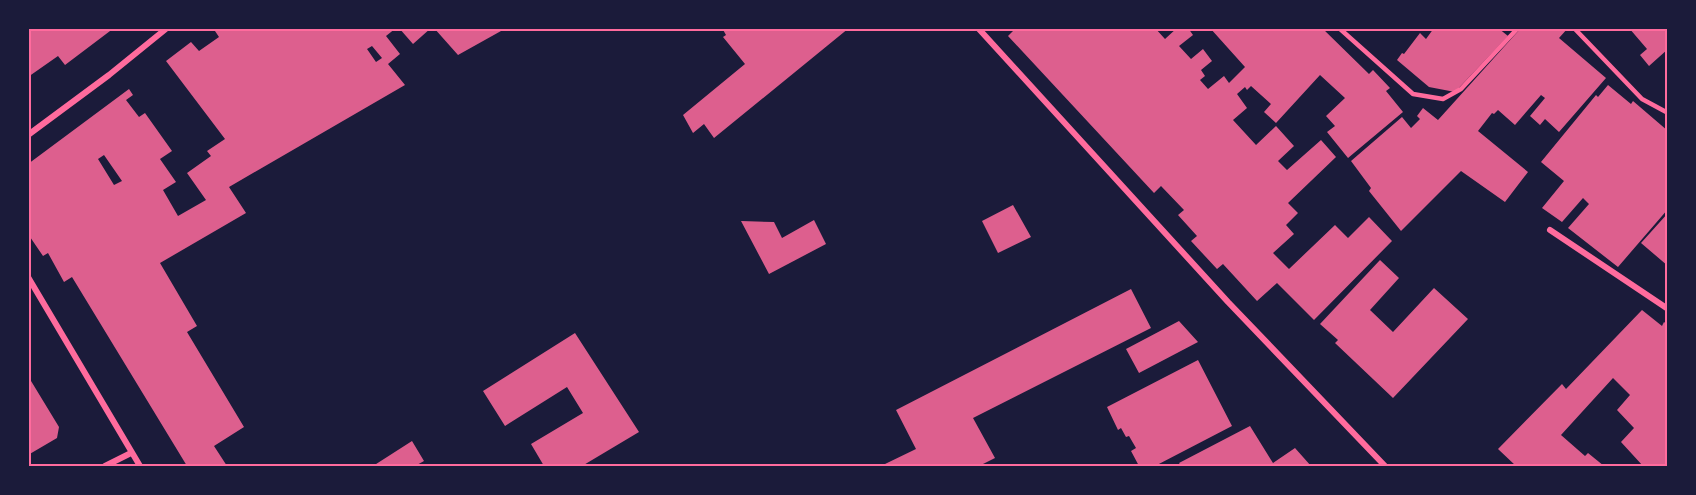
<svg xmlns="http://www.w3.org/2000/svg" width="1696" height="495" viewBox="0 0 1696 495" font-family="Spectral,serif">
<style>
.building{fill:#dd5f8e;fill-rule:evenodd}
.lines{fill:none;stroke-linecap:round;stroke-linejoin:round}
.service{stroke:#ff6b9d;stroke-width:4.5}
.minor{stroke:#ff6b9d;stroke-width:6}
.neatline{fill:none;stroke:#ff6b9d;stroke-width:2}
</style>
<rect width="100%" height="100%" fill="#1b1b3a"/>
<path class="building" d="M28 28H114L65 65 58 56 28 77Z
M213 28H396L386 36 400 54 388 64 405 85 229 187 246 213 160 263 197 326 187 332 244 427 214 446 227 466H187L72 277 64 282 48 253 43 256 28 234V164L129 89 133 95 126 100 139 117 145 113 172 151 160 159 176 182 163 190 178 216 206 200 187 173 211 156 207 151 225 139 166 61 191 42 199 51 219 37ZM372 46 382 58 376 62 367 49ZM104 155 122 181 114 185 98 159Z
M399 28H431L413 44Z
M434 28H498L501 31 458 55Z
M722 28H849L714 138 704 124 693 133 683 115 745 64 723 37 726 35Z
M1016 28H1155L1165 39 1177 28H1188L1193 35 1179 46 1191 59 1203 49 1212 61 1201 70 1205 76 1200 80 1208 89 1224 76 1229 83 1245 67 1210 28H1322L1369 74 1373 70 1390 88 1386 91 1403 112 1348 158 1327 132 1335 126 1326 116 1345 98 1320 75 1276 123 1264 112 1271 104 1251 86 1247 90 1245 87 1237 94 1247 108 1233 120 1256 145 1276 126 1294 146 1278 161 1287 170 1321 140 1336 157 1288 203 1298 213 1286 225 1294 234 1273 253 1289 269 1335 225 1348 238 1369 217 1392 241 1314 320 1277 283 1257 301 1223 264 1217 269 1191 241 1197 236 1178 215 1184 210 1161 186 1154 193 1008 36Z
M1434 28H1498L1508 36 1455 92 1429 87 1397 60 1402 53 1404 54 1420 33 1426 39Z
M1521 28H1568L1559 38 1606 78 1559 132 1545 119 1540 125 1530 116 1545 98 1541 95 1515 125 1498 110 1494 114 1492 113 1478 131 1528 172 1505 202 1461 171 1401 231 1369 191 1371 188 1351 161 1402 117 1411 128 1420 119 1417 116 1423 108 1438 120Z
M1629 28H1668V49L1649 66 1640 55 1647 49Z
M1608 85 1631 104 1633 101 1668 131V209L1618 267 1568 228 1589 204 1583 198 1562 222 1542 208 1564 181 1541 162 1596 95 1598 97Z
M1013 205 1031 237 998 253 982 221Z
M1668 213V266L1641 243Z
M814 220 826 244 769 274 741 221 774 222 782 238Z
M1380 260 1399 278 1370 310 1393 332 1434 288 1468 319 1393 398 1335 343 1338 340 1320 324Z
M1131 289 1151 328 973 418 995 458 979 466H886L885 464 916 449 896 410Z
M1642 310 1662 326 1664 322 1668 325V464L1665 466H1643L1621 442 1634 428 1617 410 1630 395 1613 378 1561 435 1585 456 1588 453 1604 466H1516L1498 449 1562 384 1566 389Z
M1179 321 1198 342 1139 373 1126 349Z
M575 333 639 432 582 466H544L531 444 583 413 567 387 505 426 483 391Z
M1198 360 1232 426 1155 466H1139L1131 451 1136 448 1129 436 1126 437 1121 428 1118 430 1107 407Z
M28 376 59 427 57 438 28 455Z
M1250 426 1273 463 1295 448 1311 466H1181L1179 463Z
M412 441 424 461 415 466H373Z"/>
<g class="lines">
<path class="service" d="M1339 28 1413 94 1443 99 1461 89 1518 28
M1574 28 1642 99 1668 113"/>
<path class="minor" d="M978 28 1228 302 1385 466
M28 135 109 75 167 28
M1550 230 1668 309
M28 277 140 466
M105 466 131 453"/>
</g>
<rect width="1696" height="495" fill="none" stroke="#1b1b3a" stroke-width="60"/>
<rect x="30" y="30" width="1636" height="435" class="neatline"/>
</svg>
